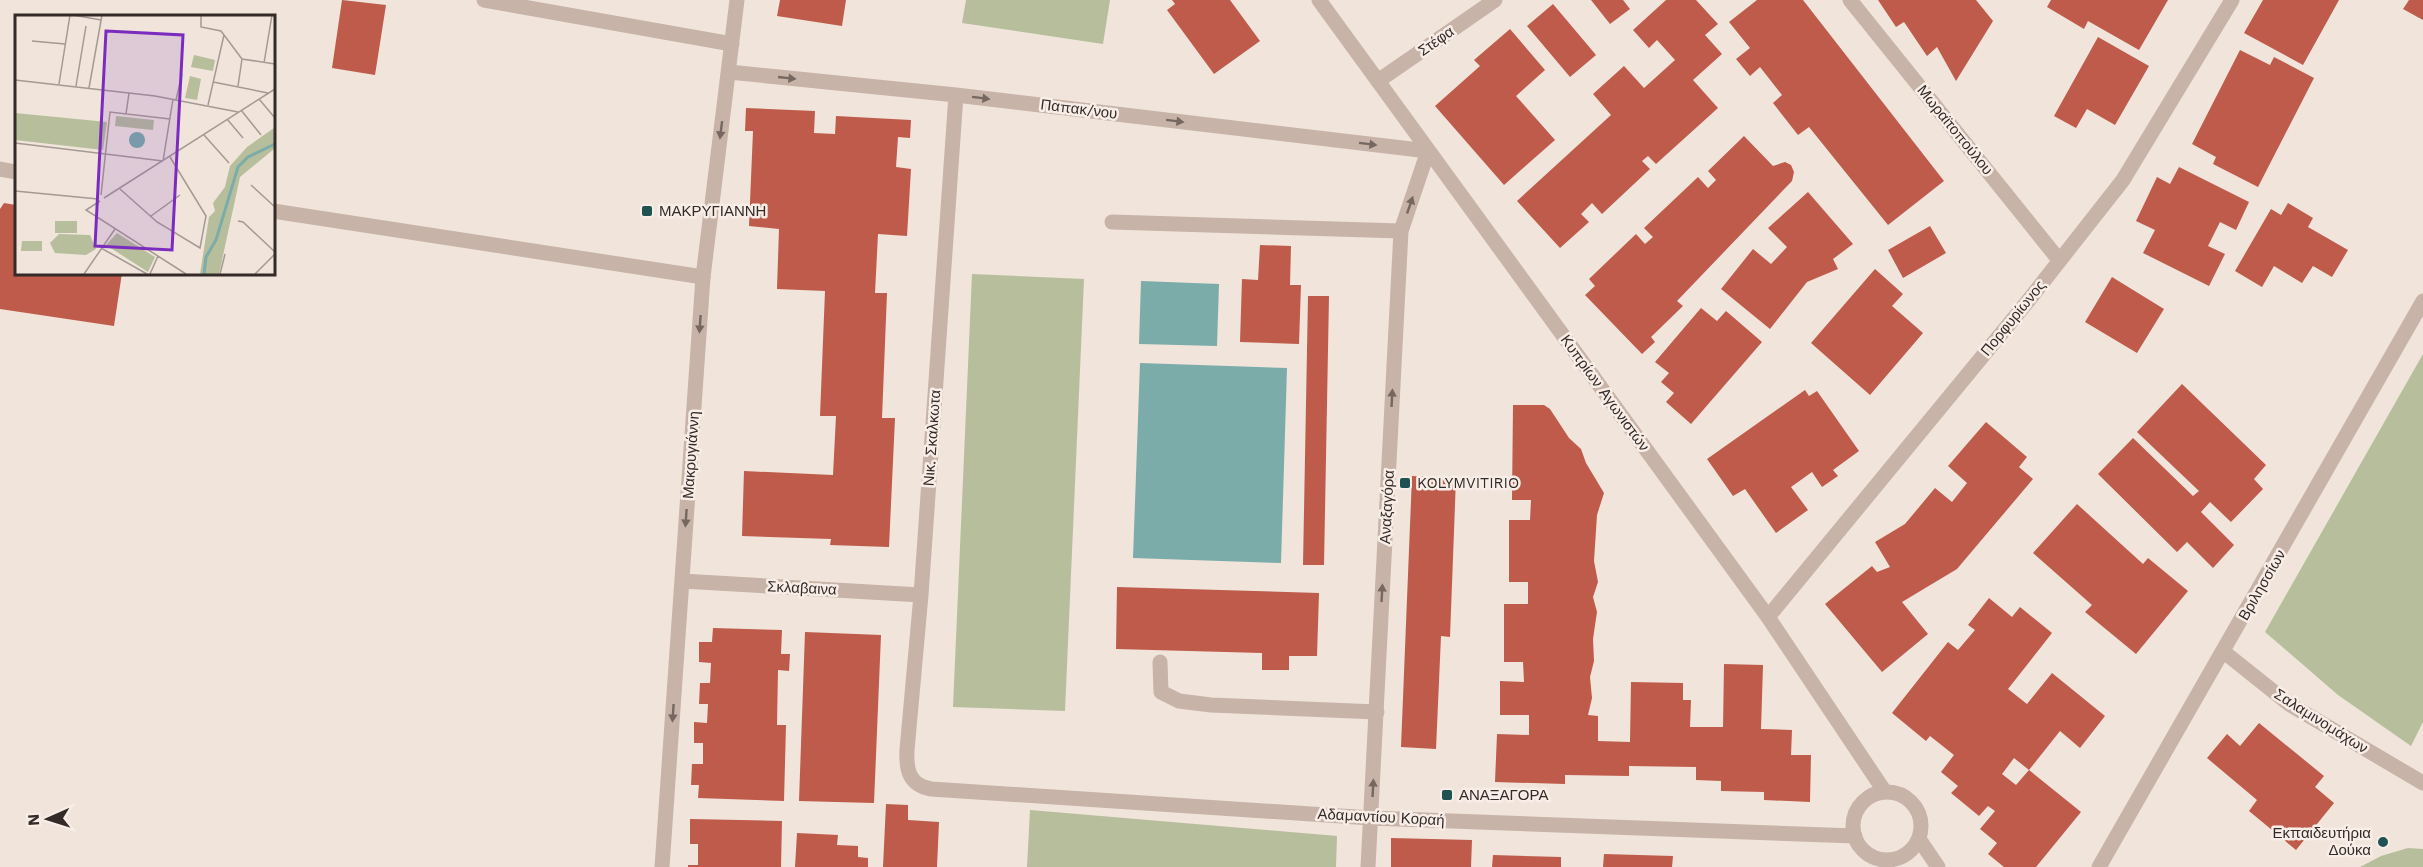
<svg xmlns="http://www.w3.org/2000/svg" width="2423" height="867" viewBox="0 0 2423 867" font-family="'Work Sans',sans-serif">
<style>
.green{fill:#b6be9c}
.water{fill:#7baca9}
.building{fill:#bf5b4a;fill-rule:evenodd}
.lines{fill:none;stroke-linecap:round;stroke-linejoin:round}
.service{stroke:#c7b3a7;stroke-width:15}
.minor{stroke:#c7b3a7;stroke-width:15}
.tertiary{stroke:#c7b3a7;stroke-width:15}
.oneway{fill:#766861}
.poi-dot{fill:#1f5352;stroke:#f8eee7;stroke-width:2}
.labels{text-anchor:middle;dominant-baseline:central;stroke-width:5;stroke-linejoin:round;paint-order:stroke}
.street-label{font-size:15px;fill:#342a27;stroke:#f8eee7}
.poi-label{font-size:15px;fill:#342a27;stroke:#f8eee7;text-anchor:start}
.inset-river{fill:none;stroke:#7baca9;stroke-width:3}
.inset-road{fill:none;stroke:#a59a93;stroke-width:1.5}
.view{fill:#7b2cbf;fill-opacity:0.15;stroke:#7b2cbf;stroke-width:3}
.inset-edge{fill:none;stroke:#342a27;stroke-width:3}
</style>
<rect width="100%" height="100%" fill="#f0e4db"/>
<path class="green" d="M966 0H1110L1103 44 962 23Z
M972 274 1084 279 1065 711 953 707Z
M2423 354V722L2411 746 2338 695 2265 632Z
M1030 810 1337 836 1336 867H1027Z
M2408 848 2423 849V867H2360L2381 856Z"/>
<path class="water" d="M1141 281 1219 284 1217 346 1139 344Z
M1140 363 1287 368 1281 563 1133 558Z"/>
<path class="building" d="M342 0 386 5 375 75 332 68Z
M780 0H846L842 26 777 16Z
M1172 0H1230L1260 41 1214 74 1167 10 1175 4Z
M1591 0H1623L1630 9 1610 24Z
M1666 0H1696L1718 24 1705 35 1722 54 1693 80 1718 108 1656 164 1648 156 1642 161 1650 169 1602 214 1592 203 1581 214 1589 222 1560 248 1517 201 1611 115 1593 94 1624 66 1644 88 1675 60 1657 40 1649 48 1633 30Z
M1757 0H1803L1944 181 1888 225 1809 127 1798 135 1773 103 1782 95 1760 67 1750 76 1736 59 1750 48 1729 22Z
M1878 0H1976L1993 21 1956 81 1937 47 1927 56 1904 22 1896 27Z
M2051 0H2168L2139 50 2088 21 2084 29 2047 7Z
M2263 0H2339L2303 65 2244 33Z
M2409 0H2423V20L2403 9Z
M1553 4 1596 55 1570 77 1527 26Z
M1510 29 1545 70 1516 96 1555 140 1504 185 1435 106 1480 66 1474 60Z
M2098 37 2149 66 2115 125 2087 109 2076 128 2054 116Z
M2240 50 2270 65 2274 57 2314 78 2258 187 2213 164 2216 157 2192 144Z
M746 108 815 111 814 133 835 134 836 116 911 120 910 138 898 137 896 167 911 169 907 236 878 234 875 293H887L882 418H895L889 547 830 545 831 539 742 536 744 471 833 475 836 416H820L825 291 777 289 779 229 749 226 753 131H745Z
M1744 136 1773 166 1785 162 1791 165 1794 172 1792 181 1677 301 1683 306 1651 337 1655 342 1642 354 1585 295 1595 286 1589 279 1636 234 1645 244 1653 237 1644 228 1698 177 1708 188 1716 180 1708 171Z
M2179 167 2249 202 2236 230 2220 222 2208 246 2225 254 2209 286 2143 253 2155 230 2136 221 2157 177 2170 184Z
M1808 192 1853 244 1833 259 1838 269 1807 282 1770 329 1721 289 1753 249 1771 264 1787 247 1768 228Z
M4 203 16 205V273H122L114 326 0 309V209Z
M2288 203 2313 218 2308 227 2348 250 2332 277 2313 266 2302 283 2274 266 2262 287 2235 271 2271 209 2281 215Z
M1930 226 1946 253 1903 278 1888 250Z
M1260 245 1291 246 1290 285H1301L1299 344 1240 342 1242 279 1258 280Z
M1875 269 1903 294 1892 306 1923 333 1870 395 1811 343Z
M2112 277 2164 309 2137 353 2085 322Z
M1308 296H1329L1324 565H1303Z
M1701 308 1717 321 1726 311 1762 342 1691 424 1666 402 1674 393 1661 382 1669 373 1655 362Z
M2182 384 2266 465 2254 479 2263 489 2231 522 2210 502 2201 512 2234 545 2213 568 2187 542 2177 552 2098 474 2133 438 2193 496 2199 491 2137 432Z
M1805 390 1809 396 1817 391 1859 451 1833 470 1838 476 1822 487 1812 472 1791 487 1808 510 1776 533 1745 489 1733 496 1707 459Z
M1513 405H1544L1550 409 1569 438 1581 449 1586 463 1604 493 1597 515 1594 561 1598 582 1593 597 1597 612 1593 639 1594 661 1590 677 1592 698 1588 715 1598 716V741L1630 742 1631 682 1683 683V700H1691L1690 727H1723L1724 664 1763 665 1761 729 1792 730 1791 755H1811L1810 802 1764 800V792L1721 791V781L1696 780V767L1629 766V776L1565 775V784L1495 782 1497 734 1529 735V715H1500V681L1524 682 1523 662H1504V604H1528V582H1509V520H1530L1531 500H1512Z
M1986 422 2027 457 2019 467 2033 479 1957 569 1902 602 1928 634 1882 672 1825 604 1872 566 1877 572 1890 567 1875 542 1905 524 1935 488 1952 502 1967 483 1948 466Z
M1412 476 1456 478 1450 637 1441 636 1436 749 1401 747Z
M2077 504 2143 564 2148 558 2188 591 2136 654 2085 612 2092 605 2033 553Z
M1117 587 1319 593 1317 656H1289V670H1262V653L1116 649Z
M1989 598 2012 617 2020 607 2052 633 2008 689 2027 704 2052 673 2105 716 2080 748 2060 731 2029 770 2081 812 2036 867H2004L1988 854 1997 843 1980 829 1995 811 1988 806 1979 816 1951 793 1958 786 1941 772 1954 755 1930 736 1926 741 1892 713 1948 642 1958 650 1975 630 1968 625ZM2014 758 2029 770 2016 785 2002 774Z
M713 628 782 630 781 654H790L789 671 778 670 777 725H786L784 801 698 798 699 785H691L692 764H703V743H694V722L707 723 708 704H699L700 683H710L711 663 699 662V642H712Z
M805 632 881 635 874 803 799 801Z
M2259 723 2324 776 2315 787 2334 803 2296 850 2249 811 2257 800 2207 758 2227 734 2240 746Z
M886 804 908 805V820L939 822 937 867H883Z
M690 819 782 821 781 867H688V865H698V844H690Z
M797 833 838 835 837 845 858 846V857L868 858V867H795Z
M1391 838 1472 840 1471 867H1391Z
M1604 854 1673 856 1672 867H1603Z
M1493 855 1561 857V867H1492Z"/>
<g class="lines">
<path class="service" d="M0 169 16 172
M273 211 703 277
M1112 222 1401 231
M1160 662 1161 692 1179 701 1211 705 1377 712"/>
<path class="minor" d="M484 0 732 44
M1850 0 2059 260
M729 72 956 95 1428 151 1401 231 1368 867
M1378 81 1495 0
M956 95 921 595 907 750C906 770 909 785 931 789L1371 818 1855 836
M682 581 921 595
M1768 617 2028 301 2123 180 2232 0
M2224 652 2289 704 2423 783
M1919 839 1938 867
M662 867 703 277 737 0
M2099 867 2423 301"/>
<path class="tertiary" d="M1319 0 1768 617 1885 792
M1853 826a34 34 0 1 1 68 0a34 34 0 1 1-68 0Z"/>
</g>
<defs><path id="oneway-solid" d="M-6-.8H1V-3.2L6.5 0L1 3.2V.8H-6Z" transform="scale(1.5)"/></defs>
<g class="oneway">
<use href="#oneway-solid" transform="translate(787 78) rotate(6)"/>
<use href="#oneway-solid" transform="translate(981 98) rotate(7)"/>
<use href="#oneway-solid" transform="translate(1175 121) rotate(7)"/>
<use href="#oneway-solid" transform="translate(721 130) rotate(97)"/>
<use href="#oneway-solid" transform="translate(1368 144) rotate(7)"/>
<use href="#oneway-solid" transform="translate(1410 205) rotate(-71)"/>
<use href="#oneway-solid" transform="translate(700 324) rotate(94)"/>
<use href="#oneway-solid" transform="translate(1392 398) rotate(-87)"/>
<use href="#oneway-solid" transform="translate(686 518) rotate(94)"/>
<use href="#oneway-solid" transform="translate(1382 593) rotate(-87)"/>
<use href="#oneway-solid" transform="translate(673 713) rotate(94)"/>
<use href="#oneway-solid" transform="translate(1373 788) rotate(-87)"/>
</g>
<g class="poi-dot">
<rect x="641" y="205" width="12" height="12" rx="3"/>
<rect x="1399" y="477" width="12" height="12" rx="3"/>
<rect x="1441" y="789" width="12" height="12" rx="3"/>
<circle cx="2383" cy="842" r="6"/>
</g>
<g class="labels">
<g class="street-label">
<text transform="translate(1436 41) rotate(-35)">Στέφα</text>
<text transform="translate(1079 109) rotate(7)">Παπακ/νου</text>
<text transform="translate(1955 130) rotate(51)">Μωραϊτοπούλου</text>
<text transform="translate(2013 318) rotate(-51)">Πορφυρίωνος</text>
<text transform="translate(1605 393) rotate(54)">Κυπρίων Αγωνιστών</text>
<text transform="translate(932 438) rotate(-86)">Νικ. Σκαλκωτα</text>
<text transform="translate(691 455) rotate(-86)">Μακρυγιάννη</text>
<text transform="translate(1387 507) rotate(-87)">Αναξαγόρα</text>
<text transform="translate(2262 585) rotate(-60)">Βριλησσίων</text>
<text transform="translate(802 588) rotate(3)">Σκλαβαινα</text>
<text transform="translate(2321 721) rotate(32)">Σαλαμινομάχων</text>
<text transform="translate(1381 817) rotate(3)">Αδαμαντίου Κοραή</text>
</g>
<g class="poi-label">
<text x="659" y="211">ΜΑΚΡΥΓΙΑΝΝΗ</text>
<text x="1417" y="483">KOLYMVITIRIO</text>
<text x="1459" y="795">ΑΝΑΞΑΓΟΡΑ</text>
<text x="2371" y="833" text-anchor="end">Εκπαιδευτήρια<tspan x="2371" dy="17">Δούκα</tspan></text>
</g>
</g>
<g transform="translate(15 15)">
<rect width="260" height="260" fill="#f0e4db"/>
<path d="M179 40 200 45 198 56 176 52ZM175 61 186 64 182 85 170 83ZM0 98 92 107 88 135 0 125ZM101 101 139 105 138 115 100 111ZM259 113V134L225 162 204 259H185L194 202 200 196 198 188 210 172 215 151 232 132ZM40 206H62V218H40ZM102 218 140 242 133 257 91 230ZM44 219 75 220 81 234 71 240 40 238 35 228ZM7 226H27V236H6Z" fill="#b6be9c"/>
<path d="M114 125a8 8 0 1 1 16 0a8 8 0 1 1-16 0Z" fill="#7baca9"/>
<path class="inset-river" d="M189 259 191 242 201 225 223 152 233 142 260 129"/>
<path class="inset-road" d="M58 0 86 5M186 0V12L206 16 227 44 260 49M17 26 50 29M249 48 257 0M0 65 140 81 223 97M198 67 253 78M44 69 55 0M61 71 71 11M223 71 227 44M74 73 87 0M244 84 260 103M161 85 167 59M193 90 209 20M226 95 246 120M111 99 114 78M212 104 228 123M189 120 214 148M0 128 148 146M148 146 158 84M236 170 260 192M105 174 142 207 185 233 191 201 155 142M0 176 83 184M86 180 95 97 155 104M89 183 260 74M85 186 71 195 171 259M136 201 165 180M223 206 228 207 260 237M86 233 132 259M69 259 100 214M135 259 143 241M205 259 210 239M240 259 260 239"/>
<path class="view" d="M91 16 168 20 157 235 80 231Z"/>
<rect width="260" height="260" class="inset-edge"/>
</g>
<g transform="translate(48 819) rotate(267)" stroke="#f8eee7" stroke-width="4.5" paint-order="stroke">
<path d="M0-4.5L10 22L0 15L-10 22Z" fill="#342a27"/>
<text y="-9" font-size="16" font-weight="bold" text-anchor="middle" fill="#342a27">N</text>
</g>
</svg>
